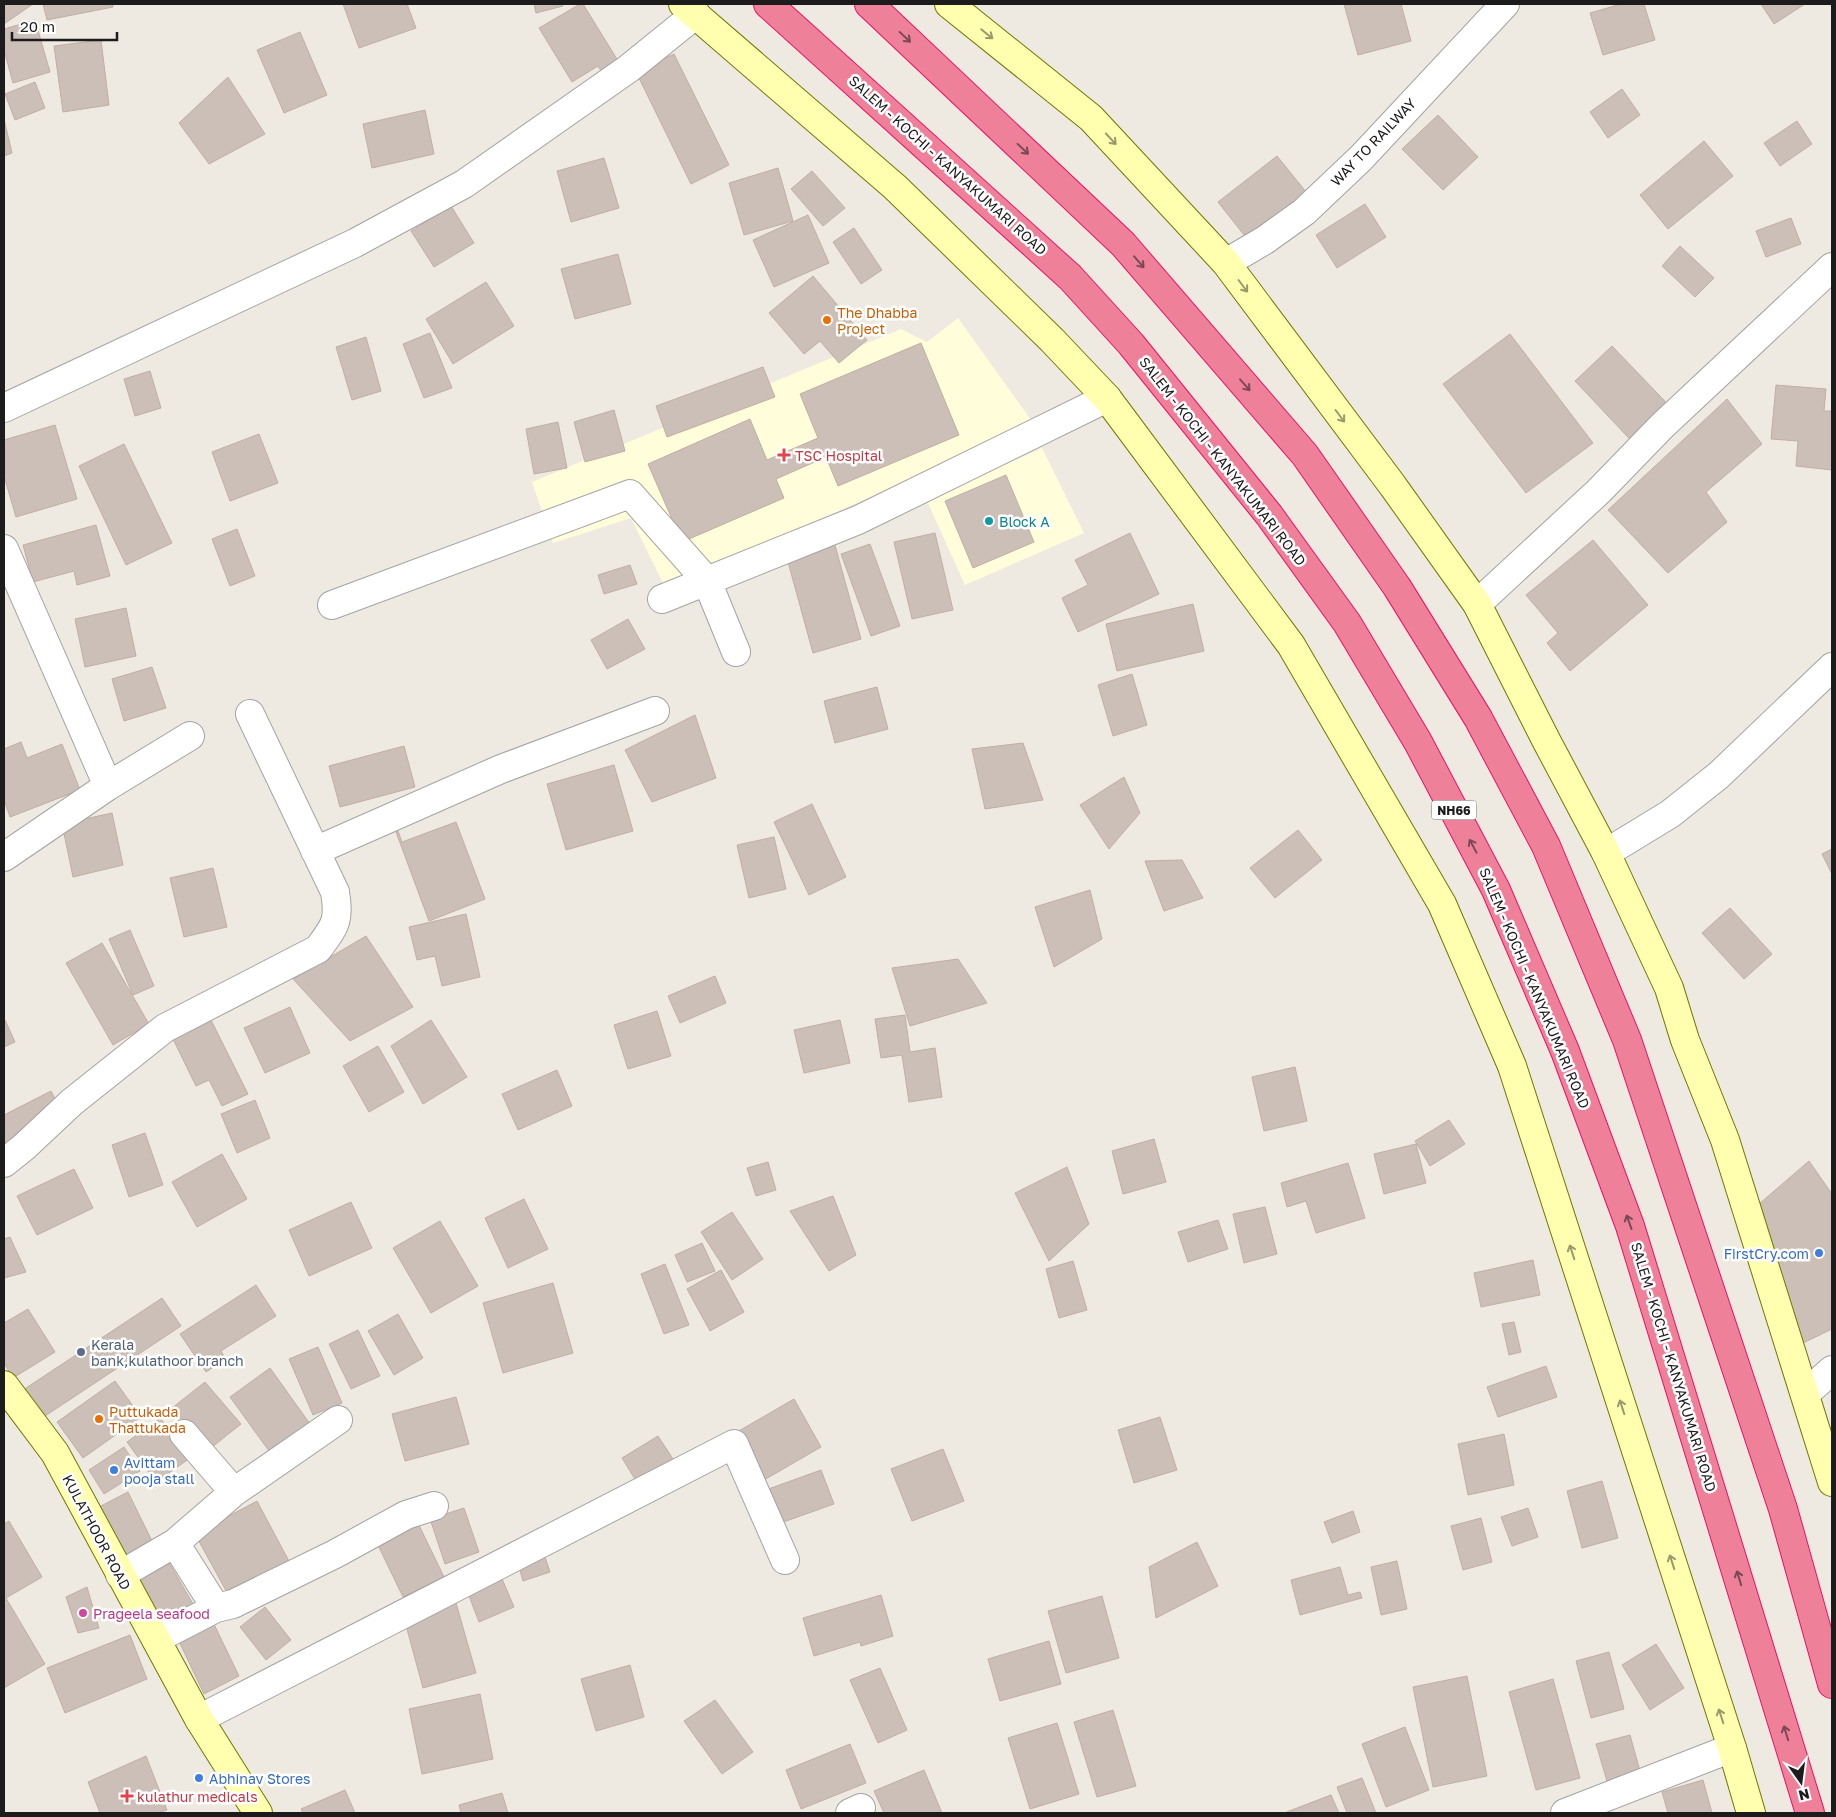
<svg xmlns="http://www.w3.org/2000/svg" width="1836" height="1817" viewBox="0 0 1836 1817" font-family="'Golos Text',sans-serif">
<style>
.education{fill:#fffdda}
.building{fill:#cbbfb7;stroke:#c2aea2}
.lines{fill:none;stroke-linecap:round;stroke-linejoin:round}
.street-casing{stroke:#a3a3a3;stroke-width:30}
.secondary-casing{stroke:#707700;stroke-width:30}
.highway-casing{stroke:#e91266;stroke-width:30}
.street{stroke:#fff;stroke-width:28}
.secondary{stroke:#ffffaf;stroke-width:28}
.highway{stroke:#ef809a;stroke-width:28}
.oneway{stroke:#99996d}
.oneway2{stroke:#7b4955}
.food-dot{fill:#e8710a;stroke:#fff;stroke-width:2}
.health-dot{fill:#e0444e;stroke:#fff;stroke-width:2}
.culture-dot{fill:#0f9aa8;stroke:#fff;stroke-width:2}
.shop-dot{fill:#3f7fe0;stroke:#fff;stroke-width:2}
.service-dot{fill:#5c6f8a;stroke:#fff;stroke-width:2}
.hotel-dot{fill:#d1479c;stroke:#fff;stroke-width:2}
.labels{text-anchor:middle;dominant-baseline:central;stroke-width:5;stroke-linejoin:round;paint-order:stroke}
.shield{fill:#fff;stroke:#606060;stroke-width:1}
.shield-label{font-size:12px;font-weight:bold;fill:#1c1c1c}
.street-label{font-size:14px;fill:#1c1c1c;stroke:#fff}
.food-label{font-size:14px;fill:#c56008;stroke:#fff;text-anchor:start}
.health-label{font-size:14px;fill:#be3a42;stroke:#fff;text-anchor:start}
.culture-label{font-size:14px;fill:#0d838f;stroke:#fff;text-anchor:start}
.shop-label{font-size:14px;fill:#366cbe;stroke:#fff;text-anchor:start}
.service-label{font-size:14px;fill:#4e5e75;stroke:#fff;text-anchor:start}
.hotel-label{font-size:14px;fill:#b23c85;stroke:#fff;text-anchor:start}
</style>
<rect width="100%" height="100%" fill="#efeae1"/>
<path class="education" d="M958 318 1036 427 664 585 631 518 553 543 532 482 901 329 927 342Z
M1042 448 1084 533 965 585 927 501Z"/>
<path class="building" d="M4 4H33L4 24Z
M43 4H112L113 7 47 20Z
M343 4H407L416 28 359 48Z
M534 4H562L563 6 536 13Z
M580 4H583L620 64 603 74 598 66 572 82 539 28Z
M1344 4H1401L1411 41 1358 55Z
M1621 4H1644L1655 40 1603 55 1590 13Z
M1761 4H1805L1774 24Z
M35 20 50 72 13 83 4 50V29Z
M300 32 327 95 284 113 257 50Z
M101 40 109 105 63 112 54 46Z
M674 54 729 165 691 184 636 72Z
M228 77 265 134 209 164 179 123Z
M35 82 45 108 15 120 5 94Z
M1622 89 1640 115 1608 138 1590 112Z
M425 110 434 154 372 168 363 124Z
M1438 115 1478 157 1443 190 1402 149Z
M4 119 12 153 4 156Z
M1797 121 1812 144 1780 166 1764 143Z
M1704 141 1733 176 1668 229 1640 195Z
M1277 156 1307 193 1248 240 1218 202Z
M604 158 619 208 571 222 557 171Z
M778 168 793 221 744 235 729 183Z
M812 171 845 208 823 226 791 189Z
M1365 204 1386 237 1337 268 1316 235Z
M451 206 474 243 434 267 411 231Z
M808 215 829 263 774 287 753 240Z
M1791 218 1801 244 1766 257 1756 231Z
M854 228 882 270 861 284 833 242Z
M1680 246 1714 278 1695 297 1662 266Z
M618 254 631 304 575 319 561 269Z
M813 276 867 340 839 363 820 341 804 354 769 313Z
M486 282 514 326 453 364 426 319Z
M430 333 452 388 424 398 403 344Z
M1510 334 1593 443 1526 493 1443 384Z
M366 337 381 391 352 400 336 347Z
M921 343 959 435 838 486 826 457 776 479 784 498 682 542 648 464 750 419 767 460 818 438 800 394Z
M1612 346 1680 417 1642 452 1575 381Z
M763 367 775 397 667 437 656 406Z
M150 371 161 408 135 416 124 379Z
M1776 385 1826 389 1824 411H1832V470L1796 466 1798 441 1771 439Z
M1727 399 1762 444 1706 492 1727 522 1668 573 1608 510Z
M614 410 625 451 585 462 574 422Z
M558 422 567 468 534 474 526 429Z
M55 425 77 499 16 517 4 476V440Z
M259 434 278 483 230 501 212 452Z
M124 444 172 543 126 565 79 466Z
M1006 475 1034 542 973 568 945 501Z
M96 525 110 576 77 585 74 571 33 582 23 545Z
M237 529 255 576 230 586 212 539Z
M935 533 953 610 912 619 894 542Z
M1130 533 1159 594 1078 632 1062 598 1088 585 1075 560Z
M833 538 861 639 813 653 785 551Z
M1593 540 1648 605 1570 671 1547 643 1558 633 1526 595Z
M870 544 900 626 871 636 841 554Z
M630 565 637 584 604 594 598 575Z
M1193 604 1204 651 1117 671 1106 624Z
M126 608 136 656 85 667 75 619Z
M628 619 645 649 607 669 591 640Z
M152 667 166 708 124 721 112 679Z
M1132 674 1147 725 1113 736 1098 685Z
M877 687 888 729 835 743 824 701Z
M695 715 716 778 652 802 625 750Z
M21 742 27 758 62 744 80 790 10 817 4 800V749Z
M1023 743 1043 800 985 809 972 749Z
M404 746 415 787 340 807 329 766Z
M614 765 633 831 566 850 547 784Z
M1124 777 1140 813 1109 849 1080 805Z
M812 804 846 877 809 895 774 822Z
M112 813 123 865 73 877 62 824Z
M456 822 485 899 429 921 396 832 398 831 402 842Z
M1298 830 1322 860 1275 898 1250 868Z
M774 837 786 889 749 898 737 845Z
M1832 849V874L1822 854Z
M1182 860 1203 898 1164 911 1145 861Z
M213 868 227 927 184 937 170 878Z
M1090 890 1102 939 1054 967 1035 907Z
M1730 908 1772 954 1744 979 1702 933Z
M466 914 480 977 442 986 435 956 417 960 409 927Z
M130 930 154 986 133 995 109 939Z
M366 936 413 1007 350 1041 293 979Z
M102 943 149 1024 113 1045 66 963Z
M958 959 987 1003 910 1026 892 968Z
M715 976 726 1003 680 1023 668 996Z
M290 1007 310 1053 265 1073 244 1028Z
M657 1011 671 1056 628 1069 614 1025Z
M905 1015 910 1052 935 1048 942 1097 909 1102 902 1055 881 1058 875 1019Z
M4 1020H5L15 1042 4 1047Z
M211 1020 248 1094 222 1106 209 1080 196 1086 173 1039Z
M431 1020 467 1077 423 1104 391 1046Z
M840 1020 850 1063 804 1073 794 1030Z
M378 1046 404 1092 369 1112 343 1066Z
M1295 1067 1307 1121 1264 1131 1252 1077Z
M557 1070 572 1106 518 1130 502 1094Z
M51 1091 64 1117 4 1146V1115Z
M255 1100 270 1138 237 1153 221 1114Z
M1449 1120 1465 1144 1430 1166 1415 1141Z
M145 1133 163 1185 129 1197 112 1145Z
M1154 1139 1166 1182 1123 1194 1112 1151Z
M1416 1144 1426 1183 1384 1194 1374 1154Z
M222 1154 247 1199 197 1227 172 1182Z
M1809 1161 1832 1194V1329L1801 1344 1752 1210Z
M768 1162 776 1190 756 1196 747 1168Z
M1348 1163 1365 1218 1316 1233 1306 1201 1287 1207 1281 1183Z
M1067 1167 1089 1224 1049 1261 1015 1193Z
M74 1169 93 1208 37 1235 17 1196Z
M833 1196 856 1255 829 1271 790 1211Z
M524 1199 548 1249 508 1268 485 1218Z
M351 1202 372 1248 309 1276 289 1230Z
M1265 1207 1277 1254 1244 1263 1233 1214Z
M732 1212 763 1259 732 1280 701 1232Z
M1218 1220 1228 1249 1188 1262 1178 1232Z
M440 1221 478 1286 431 1313 393 1248Z
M10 1237 26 1272 4 1278V1239Z
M702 1243 715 1271 687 1282 675 1255Z
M1533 1260 1540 1295 1481 1307 1474 1273Z
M1073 1261 1087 1310 1059 1318 1046 1269Z
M665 1264 689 1325 664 1334 641 1274Z
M721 1270 744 1312 710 1331 687 1289Z
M553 1283 573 1353 503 1373 483 1303Z
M256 1285 276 1316 221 1351 226 1359 206 1372 180 1334Z
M162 1298 181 1326 42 1418 23 1390Z
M28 1309 55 1352 13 1378 4 1363V1323Z
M398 1314 423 1358 394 1375 368 1331Z
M1514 1322 1521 1352 1509 1355 1502 1324Z
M358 1330 380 1376 351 1389 329 1344Z
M318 1347 342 1403 313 1415 289 1359Z
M1546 1366 1557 1397 1498 1417 1487 1387Z
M270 1368 313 1428 269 1451 230 1397Z
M115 1381 141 1417 83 1458 57 1422Z
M205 1382 241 1424 207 1451 172 1408Z
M456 1397 469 1444 405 1461 392 1414Z
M794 1399 821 1447 764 1480 737 1432Z
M1160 1417 1177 1470 1134 1483 1118 1430Z
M160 1418 190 1458 156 1482 127 1442Z
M1504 1434 1514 1485 1468 1495 1458 1444Z
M658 1436 675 1462 638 1484 622 1458Z
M124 1447 140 1471 104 1494 89 1470Z
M943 1449 964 1501 912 1521 891 1469Z
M821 1470 834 1504 775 1525 763 1491Z
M1602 1481 1618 1538 1582 1548 1567 1491Z
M128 1492 155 1547 127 1561 99 1507Z
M257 1501 291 1565 230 1598 195 1534Z
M464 1508 479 1552 445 1564 430 1519Z
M1528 1508 1538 1537 1512 1546 1501 1517Z
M1353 1511 1360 1532 1332 1543 1324 1522Z
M1481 1518 1492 1562 1463 1570 1451 1526Z
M416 1519 444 1577 403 1597 375 1539Z
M9 1521 42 1577 6 1598 45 1664 4 1688V1524Z
M1197 1542 1218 1586 1156 1618 1149 1567Z
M543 1551 550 1572 523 1581 517 1560Z
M168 1561 196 1609 163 1628 135 1580Z
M1397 1561 1407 1609 1381 1615 1371 1567Z
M1340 1567 1348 1595 1360 1592 1362 1598 1300 1615 1291 1580Z
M500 1574 514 1607 479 1622 466 1588Z
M87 1587 99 1628 78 1633 66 1597Z
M881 1595 893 1636 861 1646 860 1642 814 1656 803 1618Z
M1102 1596 1119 1658 1066 1673 1048 1611Z
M456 1603 476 1673 423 1688 404 1618Z
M265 1607 291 1640 266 1660 240 1627Z
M212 1620 239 1676 204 1694 177 1637Z
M130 1635 147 1679 65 1713 47 1668Z
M1049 1641 1061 1684 1000 1701 988 1659Z
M1656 1644 1684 1688 1650 1710 1622 1665Z
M1609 1652 1624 1709 1591 1718 1576 1661Z
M630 1665 644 1717 596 1731 581 1679Z
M880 1668 907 1730 878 1743 850 1680Z
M1467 1676 1487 1776 1433 1787 1413 1687Z
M1553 1679 1580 1778 1536 1790 1509 1692Z
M480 1694 493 1759 422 1774 409 1709Z
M715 1700 753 1752 722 1774 684 1721Z
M1113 1710 1136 1786 1097 1797 1074 1722Z
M1057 1723 1079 1794 1030 1809 1008 1738Z
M1405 1727 1429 1790 1386 1807 1362 1744Z
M1630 1735 1640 1771 1607 1781 1596 1744Z
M850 1744 866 1783 801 1809 786 1770Z
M146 1756 167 1810 158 1813H100L88 1782Z
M924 1770 942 1813H884L874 1791Z
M1362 1778 1376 1813H1347L1337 1787Z
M1703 1780 1712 1813H1668L1662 1792Z
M345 1790 355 1813H303L301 1809Z
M502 1793 508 1813H461L459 1805Z
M1331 1795 1339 1813H1284Z"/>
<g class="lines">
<g class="street-casing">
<path id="street" d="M1226 263 1265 240 1304 212 1361 158 1505 4
M4 408 355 243 464 184 628 69 696 14
M4 549 108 786
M662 599 858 520 1107 398
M1477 604 1599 491 1662 426 1832 267
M332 605 630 494 707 581 736 652
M315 851 501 769 655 711
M1606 853 1670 814 1719 775 1832 667
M4 857 108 786 190 736
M4 1163 24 1147 72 1102 165 1028 318 949C335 926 340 921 335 892L250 714
M1805 1394 1832 1370
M184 1434 234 1492
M120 1575 175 1543 234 1492 338 1420
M216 1608 233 1604 335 1554 406 1515 434 1506
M156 1639 216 1608 175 1543
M199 1719 734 1444 785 1560
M850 1813 861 1808
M1565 1813 1732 1748"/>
</g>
<g class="secondary-casing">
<path id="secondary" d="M683 4 895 187 1052 340 1107 398 1291 645 1442 904 1512 1066 1732 1748 1751 1813
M949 4 1091 118 1226 263 1393 486 1477 604 1546 740 1606 853 1669 988 1685 1040 1725 1140 1832 1482
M4 1385 55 1453 199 1719 258 1813"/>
</g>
<g class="highway-casing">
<path id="highway" d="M768 4 1070 277 1131 344 1269 515 1347 623 1418 742 1496 890 1565 1051 1630 1226 1810 1813
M869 4 1123 244 1305 455 1397 587 1478 718 1546 846 1627 1040 1783 1509 1832 1684"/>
</g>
<use href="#street" class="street"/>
<use href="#secondary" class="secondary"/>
<use href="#highway" class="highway"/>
</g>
<defs><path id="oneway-shaft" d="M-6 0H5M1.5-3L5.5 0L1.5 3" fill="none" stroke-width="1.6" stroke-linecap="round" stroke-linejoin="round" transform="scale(1.25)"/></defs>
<g class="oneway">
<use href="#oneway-shaft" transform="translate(987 34) rotate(39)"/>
<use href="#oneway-shaft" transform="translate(1111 139) rotate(47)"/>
<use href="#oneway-shaft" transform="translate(1243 286) rotate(53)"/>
<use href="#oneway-shaft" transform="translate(1340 416) rotate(53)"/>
<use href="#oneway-shaft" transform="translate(1572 1252) rotate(-108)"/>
<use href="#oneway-shaft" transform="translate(1622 1407) rotate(-108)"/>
<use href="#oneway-shaft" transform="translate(1672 1562) rotate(-108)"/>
<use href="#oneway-shaft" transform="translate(1721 1716) rotate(-108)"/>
</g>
<g class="oneway2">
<use href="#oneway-shaft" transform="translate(905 37) rotate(43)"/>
<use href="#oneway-shaft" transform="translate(1023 149) rotate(43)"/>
<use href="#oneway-shaft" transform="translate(1139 262) rotate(49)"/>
<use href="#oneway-shaft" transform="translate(1245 385) rotate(49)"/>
<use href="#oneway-shaft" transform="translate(1473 846) rotate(-118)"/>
<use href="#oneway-shaft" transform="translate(1629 1222) rotate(-110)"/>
<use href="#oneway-shaft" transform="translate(1739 1578) rotate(-107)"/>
<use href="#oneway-shaft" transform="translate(1786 1733) rotate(-107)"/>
</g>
<g class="food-dot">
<circle cx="827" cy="320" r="5"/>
<circle cx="99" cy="1419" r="5"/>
</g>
<g class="health-dot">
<path d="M781.5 447.5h5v5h5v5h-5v5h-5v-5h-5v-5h5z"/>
<path d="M124.5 1788.5h5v5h5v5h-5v5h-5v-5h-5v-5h5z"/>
</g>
<circle class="culture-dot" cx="989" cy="521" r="5"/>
<g class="shop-dot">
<circle cx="1819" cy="1253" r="5"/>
<circle cx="114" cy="1470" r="5"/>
<circle cx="199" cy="1778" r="5"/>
</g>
<circle class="service-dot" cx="81" cy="1352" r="5"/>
<circle class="hotel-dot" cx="83" cy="1613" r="5"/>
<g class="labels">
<rect class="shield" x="1431.5" y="800.5" width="45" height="19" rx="4"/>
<g class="shield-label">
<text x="1454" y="810">NH66</text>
</g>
<g class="street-label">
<text transform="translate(1373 142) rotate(-46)">WAY TO RAILWAY</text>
<text transform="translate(948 165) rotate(42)">SALEM - KOCHI - KANYAKUMARI ROAD</text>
<text transform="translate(1223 461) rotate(52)">SALEM - KOCHI - KANYAKUMARI ROAD</text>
<text transform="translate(1535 988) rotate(67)">SALEM - KOCHI - KANYAKUMARI ROAD</text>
<text transform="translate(1674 1367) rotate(73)">SALEM - KOCHI - KANYAKUMARI ROAD</text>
<text transform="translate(97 1532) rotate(62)">KULATHOOR ROAD</text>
</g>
<g class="food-label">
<text x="837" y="312">The Dhabba<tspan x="837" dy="16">Project</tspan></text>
<text x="109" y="1411">Puttukada<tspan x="109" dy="16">Thattukada</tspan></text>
</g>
<g class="health-label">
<text x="795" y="455">TSC Hospital</text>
<text x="137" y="1796">kulathur medicals</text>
</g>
<g class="culture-label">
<text x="999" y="521">Block A</text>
</g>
<g class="shop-label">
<text x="1809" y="1253" text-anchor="end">FirstCry.com</text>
<text x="124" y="1462">Avittam<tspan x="124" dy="16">pooja stall</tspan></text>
<text x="209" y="1778">Abhinav Stores</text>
</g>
<g class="service-label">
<text x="91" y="1344">Kerala<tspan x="91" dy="16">bank,kulathoor branch</tspan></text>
</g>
<g class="hotel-label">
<text x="93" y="1613">Prageela seafood</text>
</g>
</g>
<rect width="1836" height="1817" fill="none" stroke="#1c1c1c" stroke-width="10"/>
<g transform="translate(1801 1782) rotate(166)" stroke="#ffffff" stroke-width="4" paint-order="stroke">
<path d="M0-4L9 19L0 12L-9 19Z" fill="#1c1c1c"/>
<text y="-8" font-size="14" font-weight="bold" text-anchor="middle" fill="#1c1c1c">N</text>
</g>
<path d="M12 32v8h105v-8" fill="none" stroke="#1c1c1c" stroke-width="2.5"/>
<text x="20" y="32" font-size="15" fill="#1c1c1c" stroke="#ffffff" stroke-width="4" paint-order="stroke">20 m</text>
</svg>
